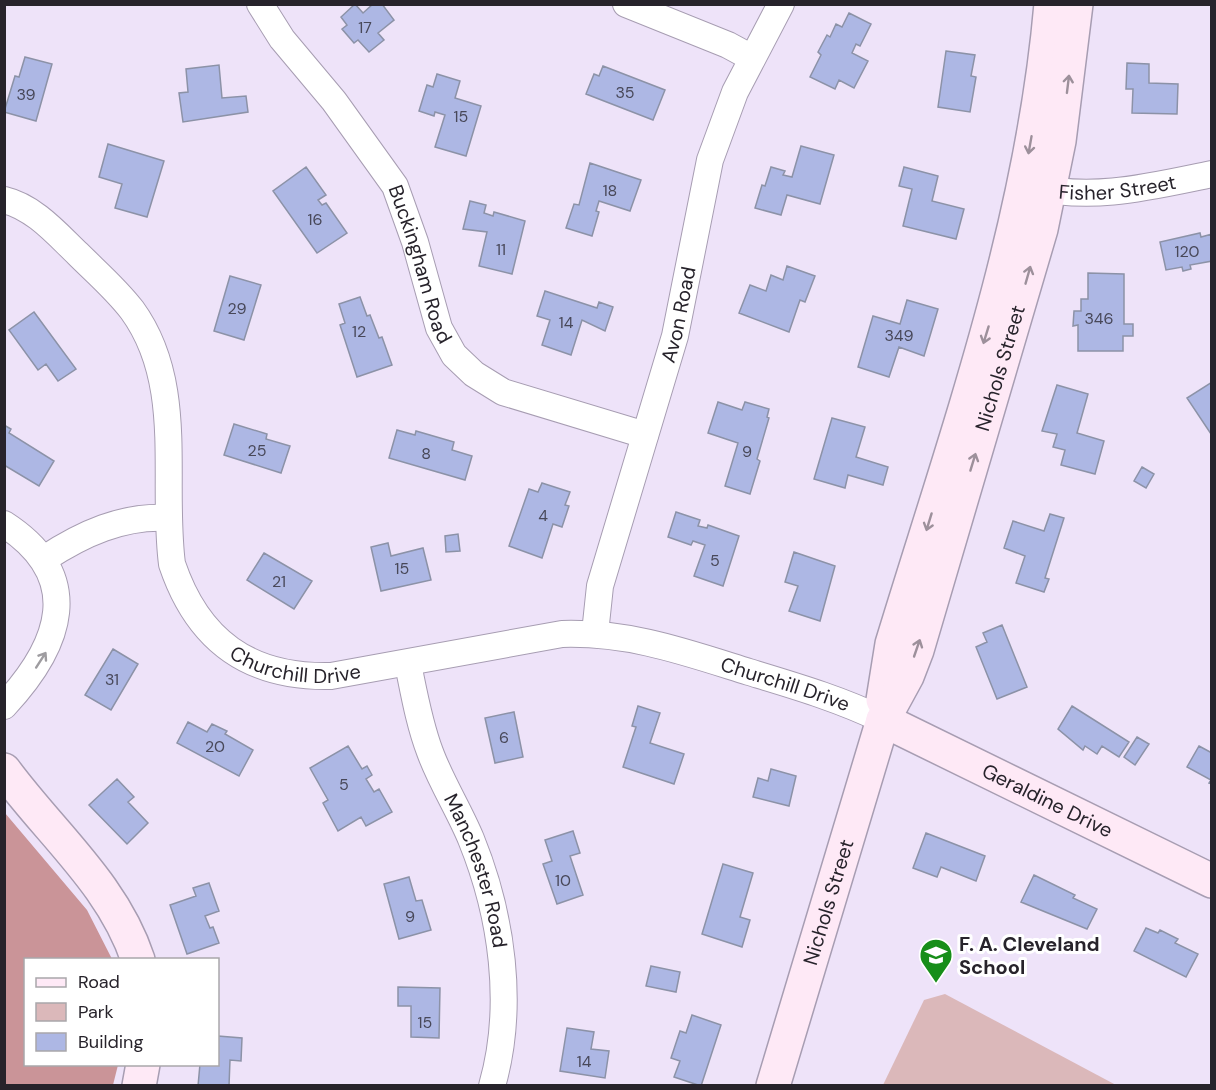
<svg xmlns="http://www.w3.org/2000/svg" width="1216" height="1090" viewBox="0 0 1216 1090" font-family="'DM Sans',sans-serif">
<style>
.green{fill:#dbb8ba}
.forest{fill:#ca9498}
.building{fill:#adb7e4;stroke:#8c92a7;stroke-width:1.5}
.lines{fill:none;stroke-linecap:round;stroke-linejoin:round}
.street-casing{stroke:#a79db2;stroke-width:28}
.secondary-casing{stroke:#a79db2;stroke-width:36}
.street{stroke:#fff;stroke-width:26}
.secondary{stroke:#fee9f6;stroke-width:33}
.oneway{stroke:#9d909b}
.oneway2{stroke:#9e9ca0}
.labels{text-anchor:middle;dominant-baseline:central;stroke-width:6;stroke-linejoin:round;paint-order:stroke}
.number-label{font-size:16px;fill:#484859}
.street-label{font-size:20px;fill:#27232b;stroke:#fff}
.poi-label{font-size:20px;font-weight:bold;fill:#27232b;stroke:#fff;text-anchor:start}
</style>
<rect width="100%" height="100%" fill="#eee3f9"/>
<path class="green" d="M945 994 1116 1085H883L924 1000Z"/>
<path class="forest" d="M5 813 87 910 112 959 26 960V1064L118 1065 113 1085H5Z"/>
<path class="building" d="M355 4 363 13 373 4H382L394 20 378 33 384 40 369 52 358 40 354 43 342 29 347 25 341 17Z
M849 13 871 24 860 46 856 44 852 53 868 61 854 88 839 80 835 89 810 77 821 55 818 52 827 35 830 37 836 24 842 27Z
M946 51 975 55 971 76 976 77 970 112 938 107Z
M25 57 52 64 36 121 4 112 15 76 19 77Z
M1127 63 1149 64V83L1178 84 1177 114 1132 113 1133 89H1126Z
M219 65 222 98 246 96 248 112 183 122 179 93 188 92 186 69Z
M603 66 665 90 653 120 586 94 594 74 599 76Z
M437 74 460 81 455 98 481 106 466 156 435 147 445 115 435 112 434 116 419 111 427 85 433 87Z
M108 144 164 161 147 217 115 208 122 184 99 177Z
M801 146 834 155 820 204 787 195 781 215 755 208 762 185 765 186 771 167 785 171 783 175 792 177Z
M590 163 641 180 630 211 599 201 596 211 599 212 592 236 566 228 574 204 579 205Z
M306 167 326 195 318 200 322 205 326 203 347 233 317 253 273 191Z
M904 167 938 176 932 201 964 209 956 239 903 226 912 189 899 186Z
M470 201 486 205 484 213 493 216 494 212 525 221 512 274 479 266 487 232 463 229Z
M1200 233 1201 237 1212 234V261L1190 265 1191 269 1183 271 1182 267 1166 270 1160 242Z
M787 266 815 276 805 302 800 300 789 332 739 313 750 285 766 291 771 275 783 280Z
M1088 273 1124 274V324H1133V336H1123V351H1078V325L1073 326 1074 311H1081V299H1088Z
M230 276 261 285 244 340 214 331Z
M545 291 597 308 599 302 613 307 605 331 582 320 571 355 542 345 550 320 537 316Z
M360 297 367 316 370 315 379 338 382 337 392 365 357 377 340 325 345 323 339 304Z
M907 300 938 309 924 356 899 347 889 377 858 367 873 316 900 324Z
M34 312 76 369 58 381 46 364 38 370 9 330Z
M1212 382V434H1211L1187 398Z
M1057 385 1088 394 1077 433 1104 441 1095 474 1061 465 1065 450 1053 447 1057 434 1042 431Z
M718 402 742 410 745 402 769 409 767 417 769 418 757 459 760 461 750 494 725 486 738 443 708 433Z
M832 418 865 427 856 457 888 467 883 485 848 475 845 488 814 479Z
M234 424 267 434 266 439 290 446 281 473 224 455Z
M4 425 11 429 9 433 54 461 39 486 4 465Z
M397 430 415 435 416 431 454 442 452 450 472 456 465 480 389 458Z
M1142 467 1154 474 1146 488 1134 481Z
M542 483 570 492 565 505 569 506 562 527 553 524 542 558 509 546 529 489 538 492Z
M676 512 700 520 698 526 707 528 708 525 739 536 723 586 694 576 705 545 693 541 691 545 668 537Z
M1050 514 1064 518 1045 578 1049 579 1044 592 1016 583 1025 556 1004 548 1013 521 1044 531Z
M458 534 460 551 446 552 445 536Z
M388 543 391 556 423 548 431 580 381 591 371 547Z
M794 552 835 566 820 621 789 611 798 586 785 582Z
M264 553 312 581 294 609 247 580Z
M1002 625 1027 687 997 699 976 647 987 642 983 633Z
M113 649 138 664 111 710 85 695Z
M638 706 660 713 650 743 684 754 674 784 623 767 636 727 632 726Z
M1072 706 1129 742 1119 757 1102 746 1097 754 1085 746 1083 750 1058 729Z
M514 712 523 757 495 763 485 718Z
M188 722 207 732 212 724 227 731 225 734 253 750 239 776 177 743Z
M1137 737 1149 744 1135 765 1124 757Z
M348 746 362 769 367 766 372 775 366 779 374 792 379 789 392 812 366 826 361 817 338 831 323 803 328 800 310 768Z
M1199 746 1212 753V784L1209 783 1211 780 1187 767Z
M771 769 796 776 789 806 753 797 758 778 768 781Z
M117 779 134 797 128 802 148 823 127 844 89 805Z
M573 831 580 853 570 856 583 895 557 904 543 864 552 861 545 840Z
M926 833 985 856 976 881 941 867 937 877 913 868Z
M723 864 753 873 740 917 750 920 742 947 702 934Z
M1034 875 1075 895 1073 898 1097 909 1087 929 1021 902Z
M409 877 416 901 422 900 431 930 399 939 384 884Z
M209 883 219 911 205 916 210 928 213 927 219 943 187 954 170 905 196 896 193 888Z
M1146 928 1158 933 1160 930 1178 939 1175 943 1198 954 1186 977 1134 951Z
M651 966 680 972 676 992 646 986Z
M398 987 440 988 439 1038 411 1037V1006H398Z
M692 1015 721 1025 701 1086 674 1077 680 1061 671 1058 680 1031 686 1033Z
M567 1028 594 1032 591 1049 609 1051 605 1078 560 1071Z
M218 1036 242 1038 241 1061 230 1060 229 1086H198L200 1064H218Z"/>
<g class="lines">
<g class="street-casing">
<g id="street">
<path id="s1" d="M260 4 282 39 334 101 395 186 415 242 439 328 454 355 474 374 503 392 645 435"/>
<path d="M626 4 728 45 752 58"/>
<path id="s2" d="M1031 187C1096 201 1148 187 1212 174"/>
<path id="s3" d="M4 200C34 207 57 234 78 254 96 272 116 289 132 310 186 384 161 479 172 564 198 641 249 678 331 676L562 634C630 632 685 652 749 672 795 686 840 699 883 720"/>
<path d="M4 524C86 577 61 645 4 706"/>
<path d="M44 559C82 534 123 515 169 518"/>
<path id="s4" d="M595 633 600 586 675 336 710 160 735 92 781 4"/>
<path id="s5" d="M408 664C414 693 419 723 430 752 441 782 459 810 471 839 502 915 515 1006 492 1086"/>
</g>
</g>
<g class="secondary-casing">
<g id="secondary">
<path d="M883 700 892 644C956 434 1032 225 1051 4"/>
<path id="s6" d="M883 720 1212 881"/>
<path d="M4 770C50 833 113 884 138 960"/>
<path d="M139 1086 143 1064"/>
<path id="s7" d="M773 1086 883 720 907 676 917 650 1041 229 1059 141 1076 4"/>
</g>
</g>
<use href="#street" class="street"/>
<use href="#secondary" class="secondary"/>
</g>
<defs><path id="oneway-shaft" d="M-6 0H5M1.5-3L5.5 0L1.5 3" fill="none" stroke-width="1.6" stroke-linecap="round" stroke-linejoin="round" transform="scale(1.5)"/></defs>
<g class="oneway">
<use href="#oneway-shaft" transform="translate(1068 84) rotate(-83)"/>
<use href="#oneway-shaft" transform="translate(1030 145) rotate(100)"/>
<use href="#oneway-shaft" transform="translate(1028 275) rotate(-74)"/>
<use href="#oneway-shaft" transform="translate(986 335) rotate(107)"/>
<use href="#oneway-shaft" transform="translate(973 462) rotate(-73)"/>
<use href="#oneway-shaft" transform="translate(929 522) rotate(107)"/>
<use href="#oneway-shaft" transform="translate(917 648) rotate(-71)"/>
</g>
<use class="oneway2" href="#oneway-shaft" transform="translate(41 660) rotate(-57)"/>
<defs>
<g id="school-pin" transform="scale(1.725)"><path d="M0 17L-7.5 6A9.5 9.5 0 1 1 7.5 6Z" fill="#178e19" stroke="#fff"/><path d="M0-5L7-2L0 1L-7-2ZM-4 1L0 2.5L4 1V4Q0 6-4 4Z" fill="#fff"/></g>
</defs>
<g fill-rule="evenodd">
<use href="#school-pin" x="936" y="955"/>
</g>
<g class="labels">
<g class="number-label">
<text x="365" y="27">17</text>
<text x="625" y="92">35</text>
<text x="26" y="94">39</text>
<text x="461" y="116">15</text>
<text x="610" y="190">18</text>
<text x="315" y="219">16</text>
<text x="501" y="249">11</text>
<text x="1187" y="251">120</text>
<text x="237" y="308">29</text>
<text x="1099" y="318">346</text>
<text x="566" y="322">14</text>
<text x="359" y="331">12</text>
<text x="899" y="335">349</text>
<text x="257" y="450">25</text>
<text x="747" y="451">9</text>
<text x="426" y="453">8</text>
<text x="543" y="515">4</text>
<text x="715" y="560">5</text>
<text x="402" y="568">15</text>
<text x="279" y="581">21</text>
<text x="112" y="679">31</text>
<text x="504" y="737">6</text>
<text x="215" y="746">20</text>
<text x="344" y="784">5</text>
<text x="563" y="880">10</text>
<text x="410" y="916">9</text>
<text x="425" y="1022">15</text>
<text x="584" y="1061">14</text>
</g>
<g class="street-label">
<text stroke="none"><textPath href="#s2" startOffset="87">Fisher Street</textPath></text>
<text stroke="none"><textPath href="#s1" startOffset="309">Buckingham Road</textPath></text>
<text stroke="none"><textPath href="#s4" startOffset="330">Avon Road</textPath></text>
<text stroke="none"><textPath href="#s7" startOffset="754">Nichols Street</textPath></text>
<text stroke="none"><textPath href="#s3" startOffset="606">Churchill Drive</textPath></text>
<text stroke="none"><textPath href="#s3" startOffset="1108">Churchill Drive</textPath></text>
<text stroke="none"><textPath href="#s6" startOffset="183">Geraldine Drive</textPath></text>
<text stroke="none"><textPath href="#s5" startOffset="219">Manchester Road</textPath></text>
<text stroke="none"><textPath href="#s7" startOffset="192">Nichols Street</textPath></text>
</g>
<g class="poi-label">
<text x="959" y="944">F. A. Cleveland<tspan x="959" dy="23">School</tspan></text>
</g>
</g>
<rect width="1216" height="1090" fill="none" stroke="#27232b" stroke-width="12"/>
<rect x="24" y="958" width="195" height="108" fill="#ffffff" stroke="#a9a7aa" stroke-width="1.5"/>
<rect x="36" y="978" width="30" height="9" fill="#fee9f6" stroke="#a9a7aa" stroke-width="1.5"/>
<text x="78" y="988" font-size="18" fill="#27232b">Road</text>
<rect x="36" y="1003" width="30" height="18" fill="#dbb8ba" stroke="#a9a7aa" stroke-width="1.5"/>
<text x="78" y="1018" font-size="18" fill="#27232b">Park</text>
<rect x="36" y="1033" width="30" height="18" fill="#adb7e4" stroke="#a9a7aa" stroke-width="1.5"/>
<text x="78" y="1048" font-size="18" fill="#27232b">Building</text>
</svg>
